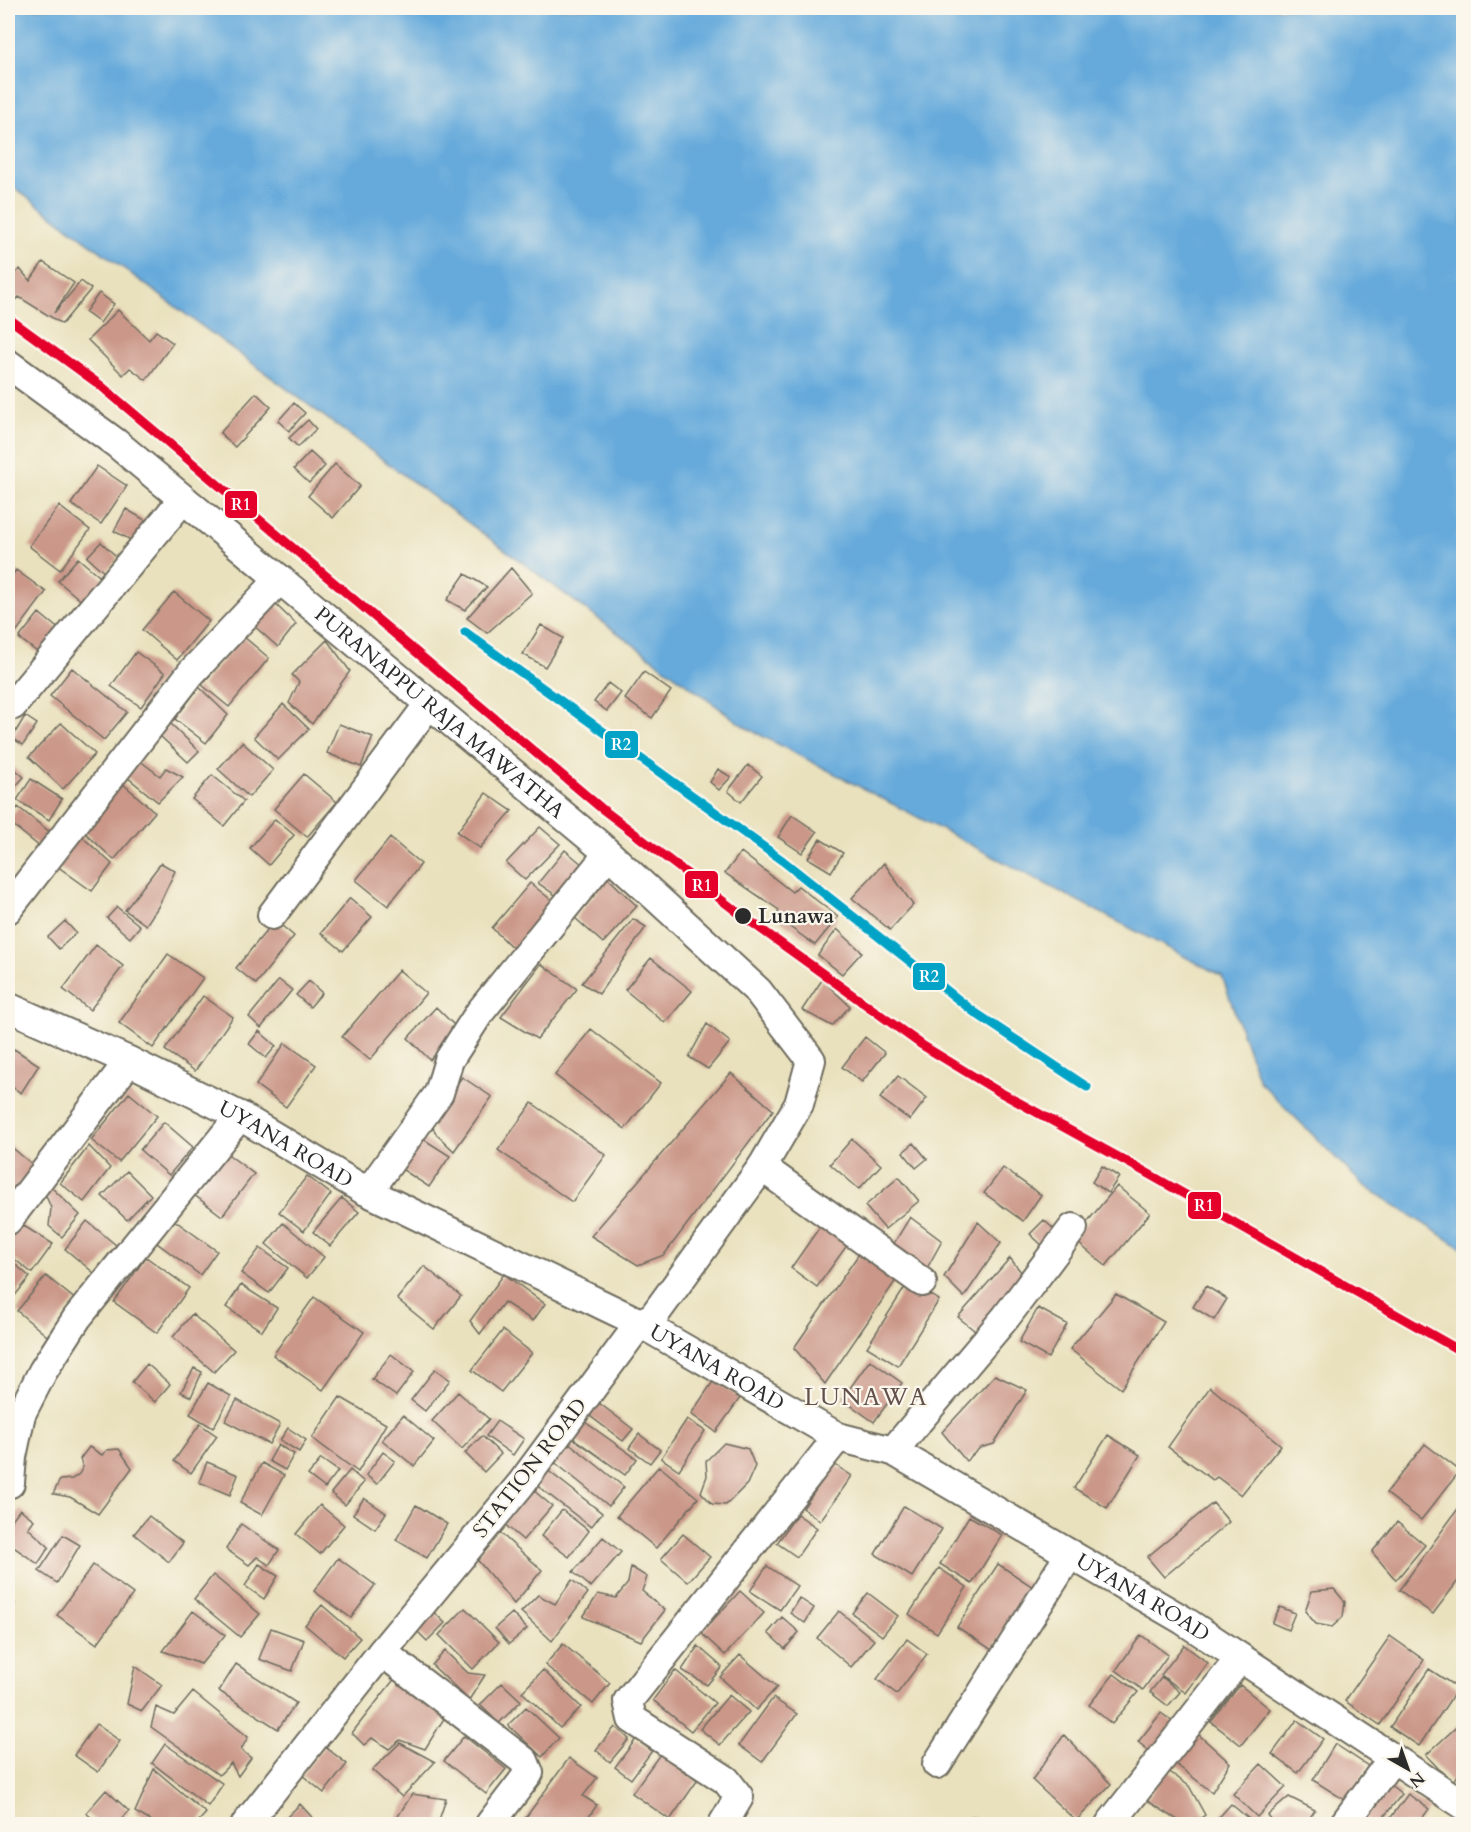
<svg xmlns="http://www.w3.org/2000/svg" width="1471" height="1832" viewBox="0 0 1471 1832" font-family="Cardo,serif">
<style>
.water{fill:#66aadb;stroke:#486a83;stroke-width:1.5}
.building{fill:#ca9788}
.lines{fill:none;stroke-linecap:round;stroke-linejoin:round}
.minor-casing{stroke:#6e6b5e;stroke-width:32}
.minor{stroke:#fff;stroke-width:28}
.rail-1-casing{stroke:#fbf7ec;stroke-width:14}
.rail-2-casing{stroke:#fbf7ec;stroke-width:14}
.rail-1{stroke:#e4002b;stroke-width:9}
.rail-2{stroke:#02a3c6;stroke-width:9}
.stop-dot{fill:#2b2b2b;stroke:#fbf7ec;stroke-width:2}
.labels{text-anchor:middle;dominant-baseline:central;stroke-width:4.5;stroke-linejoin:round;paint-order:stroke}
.street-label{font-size:21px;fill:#2b2b2b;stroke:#fbf7ec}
.stop-label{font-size:21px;font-weight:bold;fill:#2b2b2b;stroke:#fbf7ec;text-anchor:start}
.quarter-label{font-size:24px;letter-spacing:1.5px;fill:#63514c;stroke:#fbf7ec}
.line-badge{stroke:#fbf7ec;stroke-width:2}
.badge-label{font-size:16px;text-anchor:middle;font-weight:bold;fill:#fff}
</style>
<rect width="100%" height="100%" fill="#fbf7ec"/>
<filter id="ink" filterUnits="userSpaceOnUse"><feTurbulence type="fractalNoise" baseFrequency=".0167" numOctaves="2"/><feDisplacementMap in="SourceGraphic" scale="12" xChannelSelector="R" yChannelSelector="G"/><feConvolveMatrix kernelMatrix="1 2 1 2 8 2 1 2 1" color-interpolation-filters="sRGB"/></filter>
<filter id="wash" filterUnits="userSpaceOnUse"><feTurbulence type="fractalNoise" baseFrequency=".008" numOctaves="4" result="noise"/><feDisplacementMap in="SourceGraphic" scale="24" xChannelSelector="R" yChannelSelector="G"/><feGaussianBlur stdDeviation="1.35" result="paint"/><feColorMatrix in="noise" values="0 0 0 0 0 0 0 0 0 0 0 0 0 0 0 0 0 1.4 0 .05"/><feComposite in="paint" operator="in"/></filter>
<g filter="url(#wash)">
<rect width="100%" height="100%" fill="#e9e1bd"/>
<path class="water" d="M8 8H1463V1249L1363 1185 1259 1081 1222 976 745 727 8 183Z"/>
<g id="blocks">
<path class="building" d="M43 262 74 283 54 313 81 281 91 289 62 324 19 297 16 300 8 289V279L20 269 30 281Z
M99 293 114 304 100 323 85 312Z
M118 310 149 340 156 331 173 343 146 380 130 368 123 375 88 340Z
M256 393 271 407 235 447 220 433Z
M294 403 305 413 289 431 278 421Z
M308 420 316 429 298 447 289 438Z
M310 452 325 466 309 483 294 469Z
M335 464 360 486 333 518 308 496Z
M97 466 127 486 101 524 71 504Z
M59 506 90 530 60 570 29 546Z
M126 509 150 523 138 544 114 531Z
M101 542 118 558 105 573 87 557Z
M78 558 105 581 85 604 58 581Z
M511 568 532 593 487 633 467 618Z
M16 570 46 592 14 635 8 630V581Z
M465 574 487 587 465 610 447 600Z
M174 592 209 621 177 660 142 630Z
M274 603 296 624 278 647 253 625Z
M39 613 61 631 41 655 19 638Z
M541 625 563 638 545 667 523 654Z
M243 636 269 658 229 707 202 685Z
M327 640 350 671 312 724 289 703 299 682 292 675Z
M136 652 165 673 141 707 111 686Z
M72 668 127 712 104 740 50 696Z
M644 672 671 691 652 718 625 699Z
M608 683 621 693 607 711 594 702Z
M199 687 228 715 206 743 175 719Z
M283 704 309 729 278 760 254 737Z
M25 716 37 724 23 745 12 738Z
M61 723 95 754 63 789 29 757Z
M170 723 199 751 188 762 159 735Z
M339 724 373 737 361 767 327 753Z
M242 742 273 770 249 797 218 769Z
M139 760 160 776 166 768 183 777 158 802 127 777Z
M8 763 24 777 8 795Z
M748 765 762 776 741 802 728 791Z
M718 769 731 777 719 790 710 782Z
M304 774 337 802 307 837 274 809Z
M212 775 244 801 224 826 192 799Z
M31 779 62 799 49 820 17 800Z
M122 783 155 812 114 860 81 829Z
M486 793 512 811 480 848 457 832Z
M18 807 51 833 40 847 8 821Z
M792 815 817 832 802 853 778 837Z
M275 819 294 835 269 865 250 848Z
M540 827 560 844 525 880 506 863Z
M78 833 112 864 92 891 57 866Z
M390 838 421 864 388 906 356 880Z
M820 839 843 853 831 872 808 858Z
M565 850 589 870 564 901 538 883Z
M741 852 792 892 798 886 838 917 815 945 776 917 779 910 725 873Z
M161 863 175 871 158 907 146 925 125 910Z
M884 863 913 905 890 930 852 898Z
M608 878 637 906 603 943 575 918Z
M530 883 559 906 519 954 492 928Z
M350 898 372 917 343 951 321 933Z
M117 907 140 926 130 938 107 918Z
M633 919 646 927 599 994 582 983Z
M275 920 294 936 256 984 236 968Z
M65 921 76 933 59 949 48 937Z
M837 929 862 952 842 974 818 955Z
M96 945 123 966 90 1010 63 989Z
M168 954 203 978 153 1048 119 1023Z
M651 958 692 991 665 1023 625 990Z
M541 964 577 989 537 1039 501 1017Z
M399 970 426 993 370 1060 342 1037Z
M279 980 292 990 261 1028 249 1017Z
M822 980 850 1006 832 1026 802 1010Z
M309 981 322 993 310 1007 296 995Z
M203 996 233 1017 195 1071 165 1050Z
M436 1007 458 1029 430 1060 408 1038Z
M707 1024 730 1042 708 1069 689 1057Z
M591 1029 661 1083 625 1129 555 1075Z
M259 1031 276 1046 266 1058 249 1044Z
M865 1037 885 1053 862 1082 842 1067Z
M285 1043 316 1065 286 1107 256 1085Z
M14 1049 39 1065 21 1093 8 1084V1059Z
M731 1073 773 1110 664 1255 638 1265 591 1236Z
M898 1076 927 1098 910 1120 880 1098Z
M462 1077 492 1097 454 1151 437 1135 430 1122Z
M129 1093 157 1116 119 1162 91 1140Z
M532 1103 606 1155 572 1202 498 1150Z
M164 1122 193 1147 169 1175 140 1150Z
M417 1135 450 1156 429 1187 397 1166Z
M852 1139 881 1165 859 1189 830 1164Z
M914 1143 927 1159 916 1168 903 1152Z
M8 1144 34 1166 8 1198Z
M89 1146 110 1168 84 1202 60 1183Z
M225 1152 254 1174 222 1216 193 1194Z
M1102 1166 1119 1177 1108 1193 1092 1182Z
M1003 1168 1041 1195 1023 1221 984 1193Z
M127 1171 151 1195 127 1220 102 1196Z
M307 1176 331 1194 304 1231 279 1212Z
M899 1177 919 1201 885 1229 865 1206Z
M50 1186 80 1215 62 1237 49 1226 51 1208 44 1191Z
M1117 1186 1150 1213 1106 1266 1073 1239Z
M342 1198 359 1212 330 1246 313 1232Z
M910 1217 942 1241 921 1279 888 1253Z
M174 1220 217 1251 200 1275 157 1243Z
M1044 1220 1060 1235 1046 1249 1030 1234Z
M87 1221 116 1245 94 1273 65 1249Z
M978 1222 1001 1243 964 1297 944 1277Z
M19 1223 53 1244 32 1273 8 1254V1240Z
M283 1223 324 1257 307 1278 266 1244Z
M821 1225 848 1244 817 1287 791 1268Z
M260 1248 288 1268 269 1293 241 1273Z
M863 1248 901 1273 825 1384 794 1348Z
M146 1257 189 1288 157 1333 114 1302Z
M8 1258 30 1277 8 1304Z
M1010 1258 1025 1277 980 1335 958 1317Z
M424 1266 461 1296 434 1329 397 1299Z
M504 1274 545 1304 533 1321 504 1302 480 1334 470 1321Z
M46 1276 76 1300 47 1336 17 1311Z
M909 1281 939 1300 898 1366 867 1347Z
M241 1285 277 1308 262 1331 226 1307Z
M1206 1286 1227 1299 1214 1320 1193 1307Z
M1116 1294 1164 1322 1121 1389 1070 1349Z
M314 1297 364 1332 323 1390 273 1355Z
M1038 1308 1067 1324 1048 1358 1019 1342Z
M192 1314 234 1350 214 1372 173 1337Z
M503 1330 532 1353 501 1392 472 1370Z
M391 1354 414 1372 396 1396 372 1379Z
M870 1360 902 1383 874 1422 842 1399Z
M147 1364 170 1384 155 1402 132 1382Z
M194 1368 202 1372 191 1397 181 1392Z
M435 1369 450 1380 425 1411 411 1400Z
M995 1375 1027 1390 994 1444 980 1448 966 1461 942 1432Z
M714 1380 740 1398 716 1432 691 1414Z
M208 1383 231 1396 213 1428 190 1414Z
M1210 1387 1281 1445 1241 1495 1217 1477 1213 1480 1168 1447Z
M458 1392 489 1419 462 1449 432 1421Z
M340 1397 386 1424 358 1472 312 1438Z
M237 1400 280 1424 269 1444 225 1421Z
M599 1403 633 1429 623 1441 590 1416Z
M403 1415 434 1441 414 1466 382 1440Z
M687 1419 705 1431 679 1470 661 1458Z
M497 1421 524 1439 513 1455 486 1436Z
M585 1422 637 1459 625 1475 573 1438Z
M200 1424 217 1436 191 1473 174 1461Z
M288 1428 306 1440 299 1452 280 1440Z
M639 1434 660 1450 650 1463 629 1448Z
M1108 1435 1140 1455 1107 1508 1074 1488Z
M482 1436 501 1454 484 1472 465 1453Z
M568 1442 624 1487 609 1506 553 1461Z
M724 1443 748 1449 755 1466 747 1484 726 1505 712 1504 701 1492 707 1476 706 1461Z
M1425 1444 1460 1471 1421 1520 1386 1493Z
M278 1445 294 1454 285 1470 269 1461Z
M89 1447 102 1455 107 1450 119 1449 132 1468 98 1514 70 1497 53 1494 60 1480 72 1479 79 1474 83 1467 80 1459Z
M383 1452 395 1461 377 1484 366 1475Z
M321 1459 338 1471 325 1488 308 1475Z
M207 1462 238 1475 230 1495 199 1482Z
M262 1463 284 1475 262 1515 240 1503Z
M834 1464 852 1476 820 1521 803 1508Z
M659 1466 698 1498 656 1548 617 1516Z
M546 1469 602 1513 591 1527 535 1484Z
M350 1470 364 1482 345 1505 331 1493Z
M532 1489 552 1506 523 1540 503 1523Z
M364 1498 386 1513 375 1529 353 1514Z
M1213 1503 1229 1522 1164 1577 1147 1557Z
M320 1505 344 1525 320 1554 296 1534Z
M416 1505 447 1524 427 1558 396 1540Z
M904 1506 942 1529 912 1577 875 1554Z
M1460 1506 1464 1508V1573L1433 1614 1399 1590Z
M20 1509 34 1520 28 1528 49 1547 38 1564 8 1543V1525Z
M562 1510 589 1531 569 1557 541 1536Z
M797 1514 817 1528 797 1557 777 1543Z
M149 1516 183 1543 169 1562 134 1534Z
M969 1516 1002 1535 972 1584 940 1564Z
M1397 1522 1425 1545 1396 1580 1372 1552Z
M241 1524 279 1550 269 1565 257 1557 249 1565 226 1549Z
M498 1531 542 1570 514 1604 475 1557Z
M683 1534 710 1557 688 1582 661 1559Z
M63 1535 80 1545 57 1583 39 1571Z
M603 1537 621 1552 591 1587 573 1572Z
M338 1558 375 1585 351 1618 314 1591Z
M259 1564 278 1576 264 1599 245 1586Z
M998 1564 1033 1587 992 1650 957 1627Z
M93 1565 133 1594 97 1644 57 1615Z
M767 1566 797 1586 780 1610 750 1591Z
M631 1567 647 1577 642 1591 665 1610 641 1641 583 1617 598 1594 616 1598 628 1583Z
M939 1568 967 1587 937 1633 909 1614Z
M213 1575 260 1614 240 1637 194 1599Z
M572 1580 588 1593 552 1641 521 1612 538 1595 555 1604Z
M1334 1589 1345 1602 1343 1617 1332 1627 1316 1624 1305 1611 1312 1591Z
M740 1591 764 1613 725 1655 701 1633Z
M868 1593 898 1616 882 1636 852 1613Z
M8 1598 15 1604 8 1614Z
M799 1598 814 1608 805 1623 790 1613Z
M322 1605 360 1638 343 1657 305 1625Z
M1280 1607 1295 1613 1288 1630 1272 1623Z
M465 1608 499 1642 473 1669 439 1635Z
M432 1610 445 1623 427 1641 414 1628Z
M193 1611 225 1635 201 1664 163 1651Z
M839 1611 874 1640 851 1667 817 1638Z
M512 1613 527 1629 509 1644 495 1628Z
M782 1617 799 1632 785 1649 768 1633Z
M271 1628 304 1640 292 1671 259 1659Z
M1141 1635 1168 1655 1143 1690 1116 1670Z
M1390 1636 1424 1660 1380 1725 1345 1701Z
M907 1639 927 1654 897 1694 877 1679Z
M563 1644 610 1683 593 1704 545 1665Z
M1184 1645 1208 1663 1186 1693 1161 1675Z
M698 1646 722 1667 707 1685 682 1670Z
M445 1651 468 1673 485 1675 469 1700 432 1665Z
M740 1655 777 1687 756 1710 720 1677Z
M236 1664 296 1703 278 1729 219 1691Z
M135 1666 162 1685 142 1711 127 1704Z
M1429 1669 1458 1688 1419 1746 1390 1727Z
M543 1670 581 1707 560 1728 522 1692Z
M675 1670 715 1703 691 1731 653 1700Z
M1114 1674 1138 1692 1112 1724 1089 1705Z
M396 1677 445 1717 425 1749 400 1740 389 1749 372 1738 364 1745 352 1733Z
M1162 1677 1180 1692 1168 1706 1150 1692Z
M502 1683 521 1701 499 1723 480 1705Z
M1240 1685 1270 1709 1241 1745 1211 1722Z
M193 1692 248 1737 241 1750 251 1758 238 1776 231 1763 219 1775 151 1727 156 1707 174 1715Z
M729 1695 749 1712 720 1745 700 1729Z
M773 1698 797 1714 762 1762 739 1745Z
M526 1707 559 1738 542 1757 508 1725Z
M1161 1713 1176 1724 1153 1754 1138 1742Z
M1297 1720 1323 1739 1298 1773 1272 1754Z
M1464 1720V1770L1451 1782 1426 1755Z
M96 1724 120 1741 98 1772 74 1755Z
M615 1727 629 1739 610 1762 596 1750Z
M1198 1734 1230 1763 1212 1792 1173 1762Z
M1064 1735 1111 1784 1076 1821 1032 1780Z
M464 1736 506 1769 486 1794 444 1761Z
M636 1739 652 1751 631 1779 615 1767Z
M400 1743 435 1762 402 1797 372 1770Z
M165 1744 223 1784 208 1806 152 1763Z
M1335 1744 1368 1766 1346 1801 1313 1780Z
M324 1746 347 1764 324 1793 302 1775Z
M660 1754 697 1781 670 1820 632 1793Z
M569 1758 597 1778 583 1796 597 1805 584 1824H521Z
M1261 1764 1286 1787 1257 1817 1233 1794Z
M154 1769 206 1813 196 1824H156L135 1812Z
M1167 1770 1189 1786 1205 1815 1193 1824H1184L1146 1800Z
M1388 1783 1402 1794 1378 1824H1372L1362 1817Z
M106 1790 129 1811 117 1824H99L86 1813Z
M412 1794 446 1799 439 1820 444 1824H393Z
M1408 1794 1429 1809 1418 1824H1386Z
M1289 1797 1315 1810 1306 1824H1275L1268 1815Z
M300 1804 318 1824H280Z
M1231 1804 1255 1824H1213Z
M972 1816 980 1824H964Z"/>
</g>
</g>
<g filter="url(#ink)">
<use href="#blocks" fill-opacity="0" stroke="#6e6b5e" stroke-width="1.5"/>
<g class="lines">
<g class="minor-casing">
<g id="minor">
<path id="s1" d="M8 364 116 443 599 845 758 991 811 1060 799 1104 762 1167 653 1317 640 1323 521 1484 382 1652 246 1824"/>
<path d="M13 705 183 499"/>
<path d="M8 909 191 673 280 579"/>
<path d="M272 915 429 704"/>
<path id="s2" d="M8 1007 129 1061 240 1116 364 1190 640 1323 838 1437 893 1451 1183 1620 1464 1805"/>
<path d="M762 1167 922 1282"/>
<path d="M364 1190 369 1191 439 1093 449 1060 480 1012 608 854"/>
<path d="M8 1220 129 1061"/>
<path d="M893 1451 1006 1317 1073 1228"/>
<path d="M10 1483 12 1457 21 1414 43 1371 77 1318 240 1116"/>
<path d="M382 1652 524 1761 529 1773 490 1824"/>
<path d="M937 1764 1070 1554"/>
<path d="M723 1824 739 1797 726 1780 632 1719 628 1701 838 1437"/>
<path d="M1110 1824 1240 1658"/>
<path d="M1344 1824 1392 1759"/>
</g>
</g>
<use href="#minor" class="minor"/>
<g class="rail-1-casing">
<path id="rail-1" d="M8 318 100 385 601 808 736 911 922 1045 996 1090 1140 1169 1464 1353"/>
</g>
<g class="rail-2-casing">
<path id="rail-2" d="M465 632 783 861 974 1012 1087 1087"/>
</g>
<use href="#rail-1" class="rail-1"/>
<use href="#rail-2" class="rail-2"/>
</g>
</g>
<circle class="stop-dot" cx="743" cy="916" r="9"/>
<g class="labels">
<g class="street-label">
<text stroke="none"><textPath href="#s1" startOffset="555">PURANAPPU RAJA MAWATHA</textPath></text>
<text stroke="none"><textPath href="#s2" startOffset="310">UYANA ROAD</textPath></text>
<text stroke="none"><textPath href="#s2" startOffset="796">UYANA ROAD</textPath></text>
<text transform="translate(530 1468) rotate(-52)">STATION ROAD</text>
<text stroke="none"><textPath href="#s2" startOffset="1282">UYANA ROAD</textPath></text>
</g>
<g class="stop-label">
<text x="758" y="916">Lunawa</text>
</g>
<g class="quarter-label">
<text x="866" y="1397">LUNAWA</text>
</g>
</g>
<g class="line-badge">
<rect x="224" y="490" width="34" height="29" rx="6" fill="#e4002b"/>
<rect x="604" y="730" width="35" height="29" rx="6" fill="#02a3c6"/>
<rect x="684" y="870" width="35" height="29" rx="6" fill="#e4002b"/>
<rect x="912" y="962" width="34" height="29" rx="6" fill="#02a3c6"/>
<rect x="1187" y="1191" width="35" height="29" rx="6" fill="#e4002b"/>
</g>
<g class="badge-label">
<text x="241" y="510">R1</text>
<text x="621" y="750">R2</text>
<text x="702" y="891">R1</text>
<text x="929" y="982">R2</text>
<text x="1204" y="1211">R1</text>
</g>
<rect width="1471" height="1832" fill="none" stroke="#fbf7ec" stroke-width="30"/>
<g transform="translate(1408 1769) rotate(140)" stroke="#fbf7ec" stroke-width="4.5" paint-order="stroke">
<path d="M0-4.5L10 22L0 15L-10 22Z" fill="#2b2b2b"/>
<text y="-9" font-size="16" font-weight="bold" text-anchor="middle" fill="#2b2b2b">N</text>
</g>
</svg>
